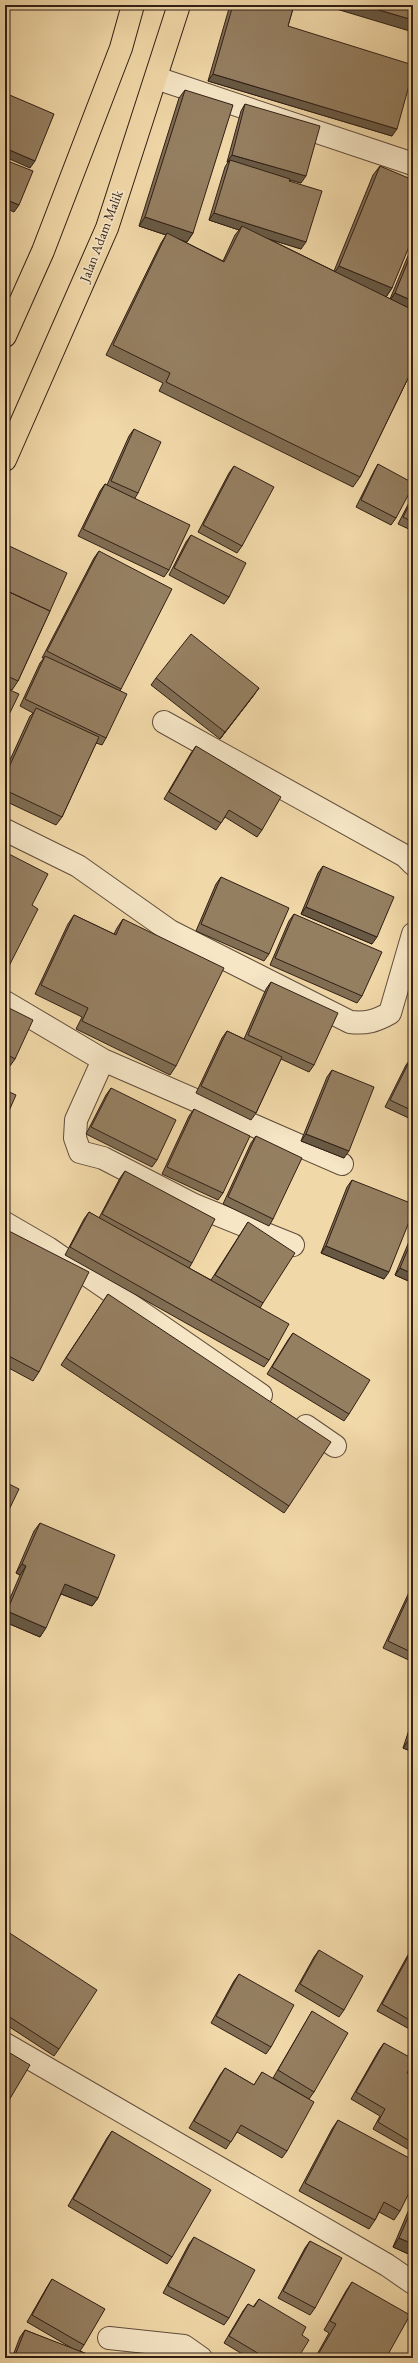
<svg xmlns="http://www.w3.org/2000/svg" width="418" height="2363" viewBox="0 0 418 2363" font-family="'EB Garamond',serif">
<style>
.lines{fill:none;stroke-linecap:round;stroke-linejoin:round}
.minor-casing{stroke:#614d3a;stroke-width:24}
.primary-casing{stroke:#311f15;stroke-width:24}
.minor{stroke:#f6e6c6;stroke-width:22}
.primary{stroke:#f1d8a8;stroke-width:22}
.wall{fill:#806d53;stroke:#311f15}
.shaded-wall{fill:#685944;stroke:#311f15}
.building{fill:#957f61;stroke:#311f15}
.labels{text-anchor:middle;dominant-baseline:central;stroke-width:3.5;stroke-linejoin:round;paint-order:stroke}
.street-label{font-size:14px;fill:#311f15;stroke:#f6e6c6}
</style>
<rect width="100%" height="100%" fill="#f1d8a8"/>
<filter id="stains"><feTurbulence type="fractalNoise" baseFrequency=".005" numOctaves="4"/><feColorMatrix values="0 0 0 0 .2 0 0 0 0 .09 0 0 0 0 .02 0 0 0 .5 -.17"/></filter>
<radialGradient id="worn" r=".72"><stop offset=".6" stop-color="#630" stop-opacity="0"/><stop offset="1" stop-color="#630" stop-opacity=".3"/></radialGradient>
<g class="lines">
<g class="minor-casing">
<path id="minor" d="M156 78 413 164
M164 722 405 856 413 864
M5 830 78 866 170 931 350 1022C366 1024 376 1021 390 1013L413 934
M5 1002 103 1060 342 1164
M103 1060 76 1120 75 1138 80 1152 103 1158 194 1205 293 1245
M5 1223 48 1248 261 1395
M306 1426 335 1446
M5 2044 387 2265 413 2283
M109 2338 184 2346 201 2358"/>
</g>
<g class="primary-casing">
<path id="primary" d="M5 336 43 251 121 48 133 5
M5 460 107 228 179 5"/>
</g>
<use href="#minor" class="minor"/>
<use href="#primary" class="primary"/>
</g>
<path class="wall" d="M230 5H294L288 26 392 136 208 81Z
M185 90 193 233 187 242 179 239 223 261 235 235 239 230 209 220 225 167 228 162H227L241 111 245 104 301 183 290 180 289 181 301 249 269 239 334 271 373 175 380 166 392 288 386 297 390 299 410 251 413 247V368L360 477 353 487 159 391 163 383 106 355 161 243 166 235 139 226 179 98Z
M134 429 138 493 135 498 169 570 164 577 78 536 100 491 105 484 107 485 129 436Z
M378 464 396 518 391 525 356 507 374 471Z
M234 466 242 546 237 553 198 532 229 473Z
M413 495V531L398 524Z
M191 535 229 597 224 604 169 575 186 542Z
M5 544 50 611 18 681 12 690 5 687Z
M99 551 121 689 120 691 106 738 102 745 96 743 62 817 56 825 5 801V771L30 716 33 713 20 706 40 663 44 658H42L94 558Z
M156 678 254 695 220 739 151 685Z
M196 746 262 830 257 837 225 817 216 830 164 799 191 753Z
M5 852 32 905 8 968 5 972Z
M323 866 372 944 301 914 318 873Z
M221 877 269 954 264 961 196 931 216 884Z
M294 914 362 996 357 1003 270 965 289 921Z
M74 915 114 934 117 928 123 919 176 1066 170 1075 76 1029 82 1017 35 994 68 924Z
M271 982 314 1065 309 1072 281 1059 256 1113 251 1120 196 1093 222 1038 227 1031 244 1039 266 989Z
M5 1006 15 1059 10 1066 5 1063Z
M411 1058 413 1059V1120L385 1107 406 1065Z
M332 1070 344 1158 301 1141 327 1077Z
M111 1088 157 1160 152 1167 86 1134 106 1095Z
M194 1109 223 1193 218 1200 162 1174 189 1116Z
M256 1136 273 1219 269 1226 223 1204 251 1143Z
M125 1171 192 1263 189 1268 211 1280 248 1222 263 1303 260 1308 269 1360 264 1367 65 1255 84 1219 89 1212 99 1218 120 1178Z
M352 1180 384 1279 321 1253 347 1187Z
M5 1229 39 1372 33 1381 5 1366Z
M413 1232V1283L395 1275Z
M108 1294 289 1506 284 1513 61 1365Z
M293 1333 349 1414 344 1421 267 1374 288 1340Z
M40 1523 98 1598 92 1606 61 1594 40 1637 5 1622V1610L20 1575 16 1573 34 1531Z
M413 1585V1662L383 1648 411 1588Z
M413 1718V1752L403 1748Z
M5 1930 59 2049 54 2056 5 2024Z
M413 1947V2031L377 2011 409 1953Z
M319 1950 344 2010 339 2017 295 1991 314 1957Z
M239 1974 271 2047 266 2054 211 2023 234 1981Z
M312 2011 314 2092 309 2099 273 2078 308 2018Z
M384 2043 407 2073 413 2076V2152L373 2129 380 2116 351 2099 379 2050Z
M225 2068 254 2085 262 2072 287 2151 282 2158 237 2132 226 2149 189 2128 220 2075Z
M338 2120 400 2211 394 2220 379 2212 375 2220 369 2229 299 2191 332 2129Z
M112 2131 172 2257 167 2264 68 2206 107 2138Z
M413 2200V2256L393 2247Z
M194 2237 229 2318 224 2325 163 2293 189 2244Z
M310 2241 315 2308 310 2315 278 2298 305 2248Z
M52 2279 84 2345 80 2351 95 2358H12L20 2337 25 2330 75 2350 27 2322 47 2287Z
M352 2282 386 2358H315L329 2333 324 2330 346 2291Z
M259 2299 302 2335 298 2358H249L224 2343 243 2311 248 2304 253 2307Z"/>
<path class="shaded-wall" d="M323 5H362L413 20V32Z
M213 74 397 129 392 136 208 81Z
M5 148 35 161 30 168 5 157Z
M232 155 306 176 301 183 229 163 230 160 228 162H227Z
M5 199 19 205 14 212 5 208Z
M214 213 306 242 301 249 240 230 242 226 239 230 209 220Z
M145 217 193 233 187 242 167 235V233L166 235 139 226Z
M339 266 392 288 386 297 333 275Z
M395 293 413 301V310L390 300Z
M259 688 254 695 220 739 225 732Z
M306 907 377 937 372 944 301 914Z
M306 1134 349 1151 344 1158 301 1141Z
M326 1246 389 1272 384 1279 321 1253Z
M400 1268 413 1274V1283L395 1275Z
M22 1564 26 1566 20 1575 16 1573Z
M65 1584 98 1598 92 1606 59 1593Z
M7 1611 46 1628 40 1637 5 1622V1614Z
M408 1741 413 1743V1752L403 1748Z
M399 2238 413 2244V2256L393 2247Z"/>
<path class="building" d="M233 5H294L288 26 413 65V71L397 129 213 74Z
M362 5H413V20Z
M185 90 233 105 193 233 145 217Z
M5 93 54 114 35 161 5 148Z
M245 104 320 126 306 176 232 155Z
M5 160 33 171 19 205 5 199Z
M230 160 290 179 289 181 322 191 306 242 214 213Z
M380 166 413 180V237L392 288 339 266Z
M242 226 413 310V368L360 477 166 382 170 373 113 345 167 233 224 262Z
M413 249V301L395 293Z
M134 429 161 442 138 493 111 481Z
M378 464 413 483V486L396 518 361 500Z
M234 466 274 487 242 546 203 525Z
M105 484 190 525 169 570 83 529Z
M413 498V522L403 517Z
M191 535 246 563 229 597 174 568Z
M5 544 67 573 50 611 5 590Z
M99 551 172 589 121 689 47 651Z
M5 590 50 611 18 681 5 675Z
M191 634 259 688 225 732 156 678Z
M45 656 127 694 106 738 25 699Z
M5 688 19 694 5 723Z
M36 708 99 737 62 817 5 790V776Z
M196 746 281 797 262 830 229 810 221 823 169 792Z
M5 852 48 874 32 905 38 909 8 968 5 967Z
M323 866 394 897 377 937 306 907Z
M221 877 289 908 269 954 201 924Z
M294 914 382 952 362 996 275 958Z
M74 915 116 935 123 919 224 968 176 1066 82 1021 88 1008 41 985Z
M271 982 338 1013 314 1065 248 1035Z
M5 1006 33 1020 15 1059 5 1053Z
M227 1031 282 1057 256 1113 201 1086Z
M411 1058 413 1059V1111L390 1100Z
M332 1070 374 1087 349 1151 306 1134Z
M111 1088 176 1120 157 1160 91 1127Z
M5 1090 16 1095 5 1120Z
M194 1109 250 1136 223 1193 167 1167Z
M256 1136 302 1158 273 1219 228 1197Z
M125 1171 215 1219 192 1263 102 1214Z
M352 1180 413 1204V1212L389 1272 326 1246Z
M89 1212 289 1324 269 1360 70 1247Z
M248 1222 295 1253 263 1303 215 1275Z
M5 1229 89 1272 39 1372 5 1354Z
M413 1237V1274L400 1268Z
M108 1294 331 1442 289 1506 66 1358Z
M293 1333 370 1380 349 1414 272 1367Z
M5 1482 19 1489 5 1518Z
M40 1523 115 1555 98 1598 65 1584 46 1628 7 1611 26 1566 22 1564Z
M413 1587V1653L388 1641Z
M413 1725V1743L408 1741Z
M5 1930 97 1990 59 2049 5 2014Z
M413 1948V2022L382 2004Z
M319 1950 363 1976 344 2010 300 1984Z
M239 1974 294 2005 271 2047 216 2016Z
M312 2011 348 2033 314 2092 278 2070Z
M384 2043 413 2059V2062L407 2073 413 2076V2143L378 2122 385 2109 356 2092Z
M5 2050 30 2065 5 2107Z
M225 2068 254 2085 262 2072 314 2102 287 2151 241 2125 231 2142 194 2121Z
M338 2120 413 2160V2185L400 2211 384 2202 375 2220 305 2183Z
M112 2131 211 2190 172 2257 73 2199Z
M413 2206V2244L399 2238Z
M194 2237 255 2270 229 2318 168 2286Z
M310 2241 342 2258 315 2308 283 2291Z
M52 2279 105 2309 84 2345 32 2315Z
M352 2282 410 2315 386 2358H316L336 2324 330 2321Z
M259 2299 306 2327 302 2335 309 2340 298 2358H266L229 2336 248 2304 254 2307Z
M25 2330 95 2357V2358H14Z"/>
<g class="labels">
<g class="street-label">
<text transform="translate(101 236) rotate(-69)">Jalan Adam Malik</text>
</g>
</g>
<rect width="418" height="2363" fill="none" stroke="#f1d8a8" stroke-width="20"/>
<rect x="6" y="6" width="406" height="2351" fill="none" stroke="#311f15" stroke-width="2"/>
<rect x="10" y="10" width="398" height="2343" fill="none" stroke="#311f15"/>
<rect width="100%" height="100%" filter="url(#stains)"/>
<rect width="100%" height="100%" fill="url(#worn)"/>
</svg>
